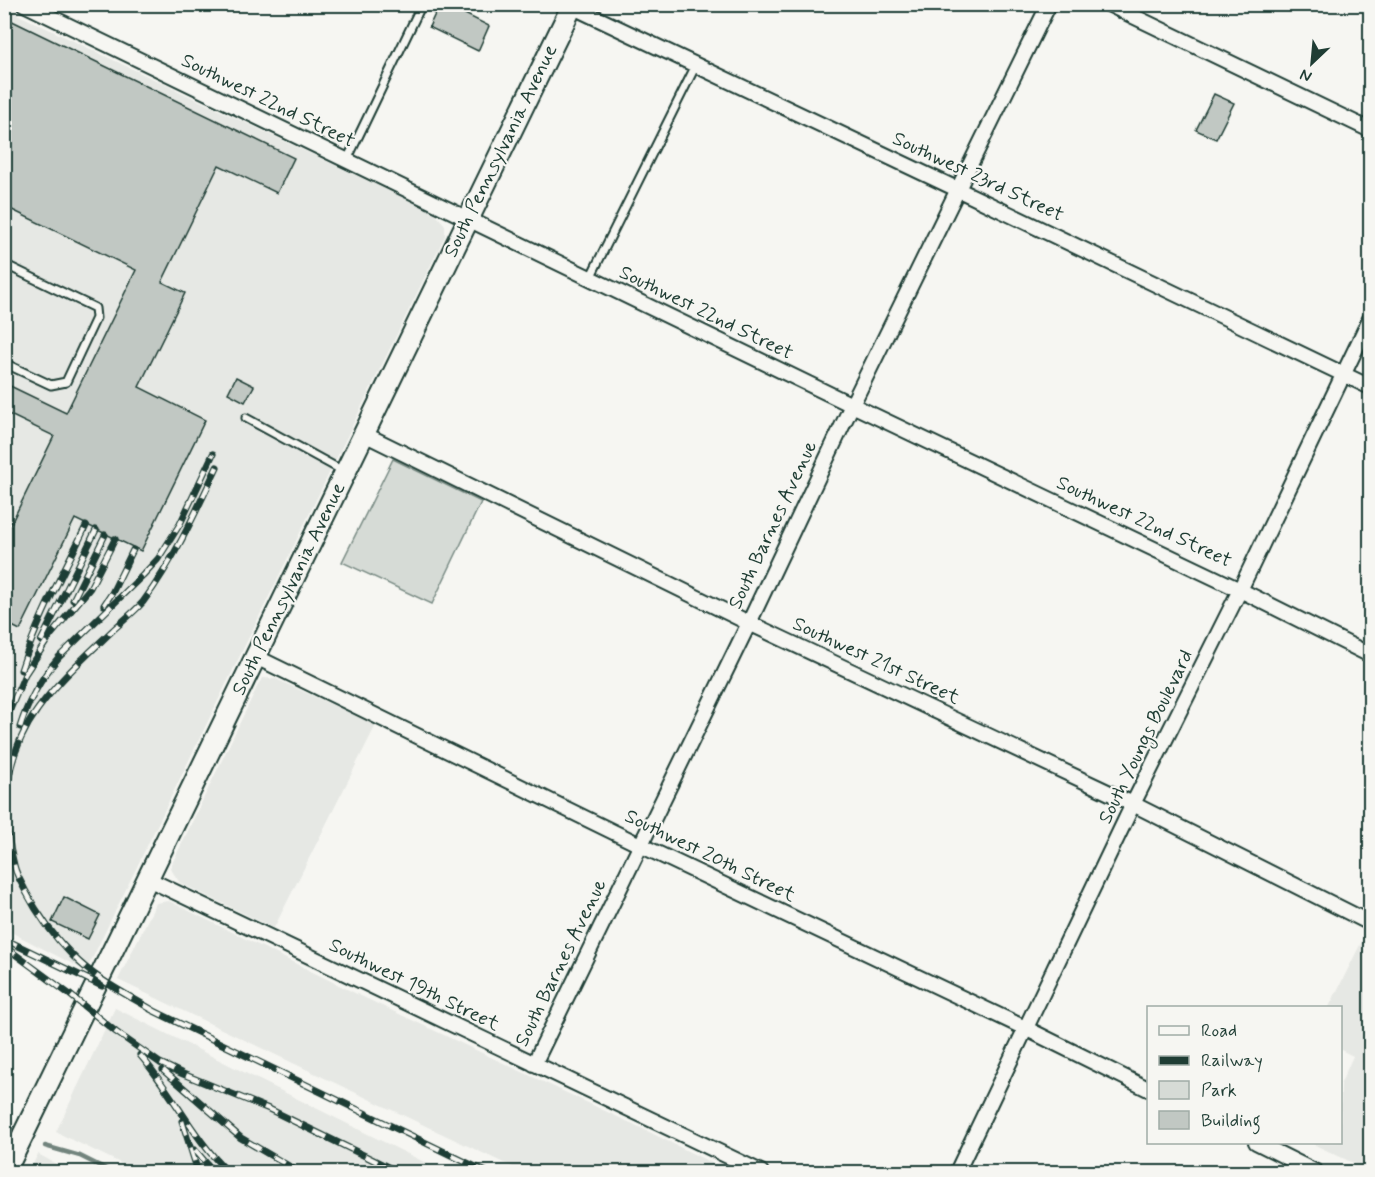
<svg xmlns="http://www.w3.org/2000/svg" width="1375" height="1177" viewBox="0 0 1375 1177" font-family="Mynerve,sans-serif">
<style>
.built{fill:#e6e8e4}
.green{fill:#d6dbd6;stroke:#7a8c85;stroke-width:1.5}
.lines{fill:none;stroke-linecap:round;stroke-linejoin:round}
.stream{stroke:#72847d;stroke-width:4.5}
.building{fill:#c1c8c3;stroke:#1f3d34;stroke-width:1.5}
.lane-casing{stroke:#1f3d34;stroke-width:11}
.street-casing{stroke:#1f3d34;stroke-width:18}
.secondary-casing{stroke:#1f3d34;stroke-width:24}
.lane{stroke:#f6f6f2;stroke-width:7}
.street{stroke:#f6f6f2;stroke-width:14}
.secondary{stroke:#f6f6f2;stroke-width:20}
.rail-casing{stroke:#1f3d34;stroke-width:7}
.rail{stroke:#f6f6f2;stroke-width:4.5;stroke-dasharray:14;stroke-linecap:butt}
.labels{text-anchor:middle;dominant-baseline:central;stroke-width:4.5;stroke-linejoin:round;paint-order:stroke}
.street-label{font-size:20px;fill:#1f3d34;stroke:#f6f6f2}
</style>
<rect width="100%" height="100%" fill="#f6f6f2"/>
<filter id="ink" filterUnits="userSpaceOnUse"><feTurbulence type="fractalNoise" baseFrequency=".0167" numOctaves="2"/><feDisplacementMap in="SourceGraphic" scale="12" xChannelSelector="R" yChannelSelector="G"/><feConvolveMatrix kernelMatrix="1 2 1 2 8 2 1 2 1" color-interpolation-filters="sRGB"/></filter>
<g filter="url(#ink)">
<path class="built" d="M4 8 425 208 438 217 445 225V236L86 971 5 929Z
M263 678 276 679 376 725 274 928 180 883 170 868 259 683Z
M169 901 361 996 637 1126 730 1172H523L118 980 156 903Z
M1364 937 1370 940V1171L1311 1143 1340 1142 1341 1083 1353 1056 1341 1050 1340 1008 1329 1007Z
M115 1008 444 1172H139L56 1132Z
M38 1154 71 1172H29Z"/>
<path class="green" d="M393 459 481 502 432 604 342 562Z"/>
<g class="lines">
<path class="stream" d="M45 1146 80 1156 112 1172"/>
</g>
<path class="building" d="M428 4H445L489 26 478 51 429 27 435 14 426 9Z
M4 17 294 158 277 193 219 165 162 282 185 293 139 387 205 420 141 551 75 519 20 630 4 622V538L54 436 4 412V383L66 413 136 270 4 206Z
M1214 94 1234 103 1216 139 1196 130Z
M236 377 254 386 245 402 228 393Z
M64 897 100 915 88 939 52 922Z"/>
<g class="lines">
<g class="lane-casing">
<path id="lane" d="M347 160 422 4
M4 264 95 308 96 318 66 382 51 385 4 363
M590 278 696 65
M246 418 343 471"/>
</g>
<g class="street-casing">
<path id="street" d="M24 4 852 405 1240 590 1370 655
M567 4 959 190 1370 387
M1108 4 1370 130
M364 434 749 623 1133 804 1370 923
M256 657 640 845 1027 1029 1148 1089
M148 879 761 1172
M534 1064 749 623 852 405 1049 4
M1256 1142 1316 1172
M957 1172 1133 804 1240 590 1370 319"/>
</g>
<g class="secondary-casing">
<path id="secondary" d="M5 1172 573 4"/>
</g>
<use href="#lane" class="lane"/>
<use href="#street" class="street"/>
<use href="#secondary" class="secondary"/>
<g class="rail-casing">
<path id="rail" d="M73 600 105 535
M104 605 112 593 133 550
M41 641 96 530
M21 670C37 620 63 573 86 526
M20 727C28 701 41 678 59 657L143 575 158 559 180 524 213 454
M4 729 9 712 25 674 50 636 90 588 115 539
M4 939 102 986
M4 946 69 994 116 1032 160 1063 183 1074 269 1109 398 1172
M150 1009 486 1172
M156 1012C128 995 96 980 73 956 54 937 38 915 25 890 21 882 16 874 14 865 0 811 4 756 38 709 59 680 87 655 113 630 123 621 134 612 143 602 174 560 195 514 217 467
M140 1055C172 1092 193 1138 228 1172
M163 1070 241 1138 299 1172
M182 1121 198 1172
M195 1150 214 1172"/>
</g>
<use href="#rail" class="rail"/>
</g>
</g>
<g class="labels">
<g class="street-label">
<text transform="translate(268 101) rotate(26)">Southwest 22nd Street</text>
<text transform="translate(501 151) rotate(-64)">South Pennsylvania Avenue</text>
<text transform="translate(978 177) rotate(25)">Southwest 23rd Street</text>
<text transform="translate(706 313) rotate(26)">Southwest 22nd Street</text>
<text transform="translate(1144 522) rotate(25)">Southwest 22nd Street</text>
<text transform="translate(773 525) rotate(-65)">South Barnes Avenue</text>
<text transform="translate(289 589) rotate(-64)">South Pennsylvania Avenue</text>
<text transform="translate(876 661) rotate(25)">Southwest 21st Street</text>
<text transform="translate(1146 737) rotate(-64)">South Youngs Boulevard</text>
<text transform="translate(710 856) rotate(26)">Southwest 20th Street</text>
<text transform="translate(561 963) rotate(-64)">South Barnes Avenue</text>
<text transform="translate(414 985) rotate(26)">Southwest 19th Street</text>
</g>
</g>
<rect width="1375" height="1177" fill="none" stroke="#f6f6f2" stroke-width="24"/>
<rect x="12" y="12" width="1351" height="1153" fill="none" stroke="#1f3d34" stroke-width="2" filter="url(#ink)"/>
<rect x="1147" y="1006" width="195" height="138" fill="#f6f6f2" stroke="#a0aca6" stroke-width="1.5"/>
<rect x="1159" y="1026" width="30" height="9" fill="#f6f6f2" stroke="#a0aca6" stroke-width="1.5"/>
<text x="1201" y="1036" font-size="18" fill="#1f3d34">Road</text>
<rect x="1159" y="1056" width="30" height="9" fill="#1f3d34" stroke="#a0aca6" stroke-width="1.5"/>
<text x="1201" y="1066" font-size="18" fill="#1f3d34">Railway</text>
<rect x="1159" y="1081" width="30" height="18" fill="#d6dbd6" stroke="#a0aca6" stroke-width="1.5"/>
<text x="1201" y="1096" font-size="18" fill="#1f3d34">Park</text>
<rect x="1159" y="1111" width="30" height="18" fill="#c1c8c3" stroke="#a0aca6" stroke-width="1.5"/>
<text x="1201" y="1126" font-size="18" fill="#1f3d34">Building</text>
<g transform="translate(1312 63) rotate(206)" stroke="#f6f6f2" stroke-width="4.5" paint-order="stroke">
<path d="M0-4.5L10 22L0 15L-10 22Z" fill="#1f3d34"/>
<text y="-9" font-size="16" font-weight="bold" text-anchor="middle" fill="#1f3d34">N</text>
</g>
</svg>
